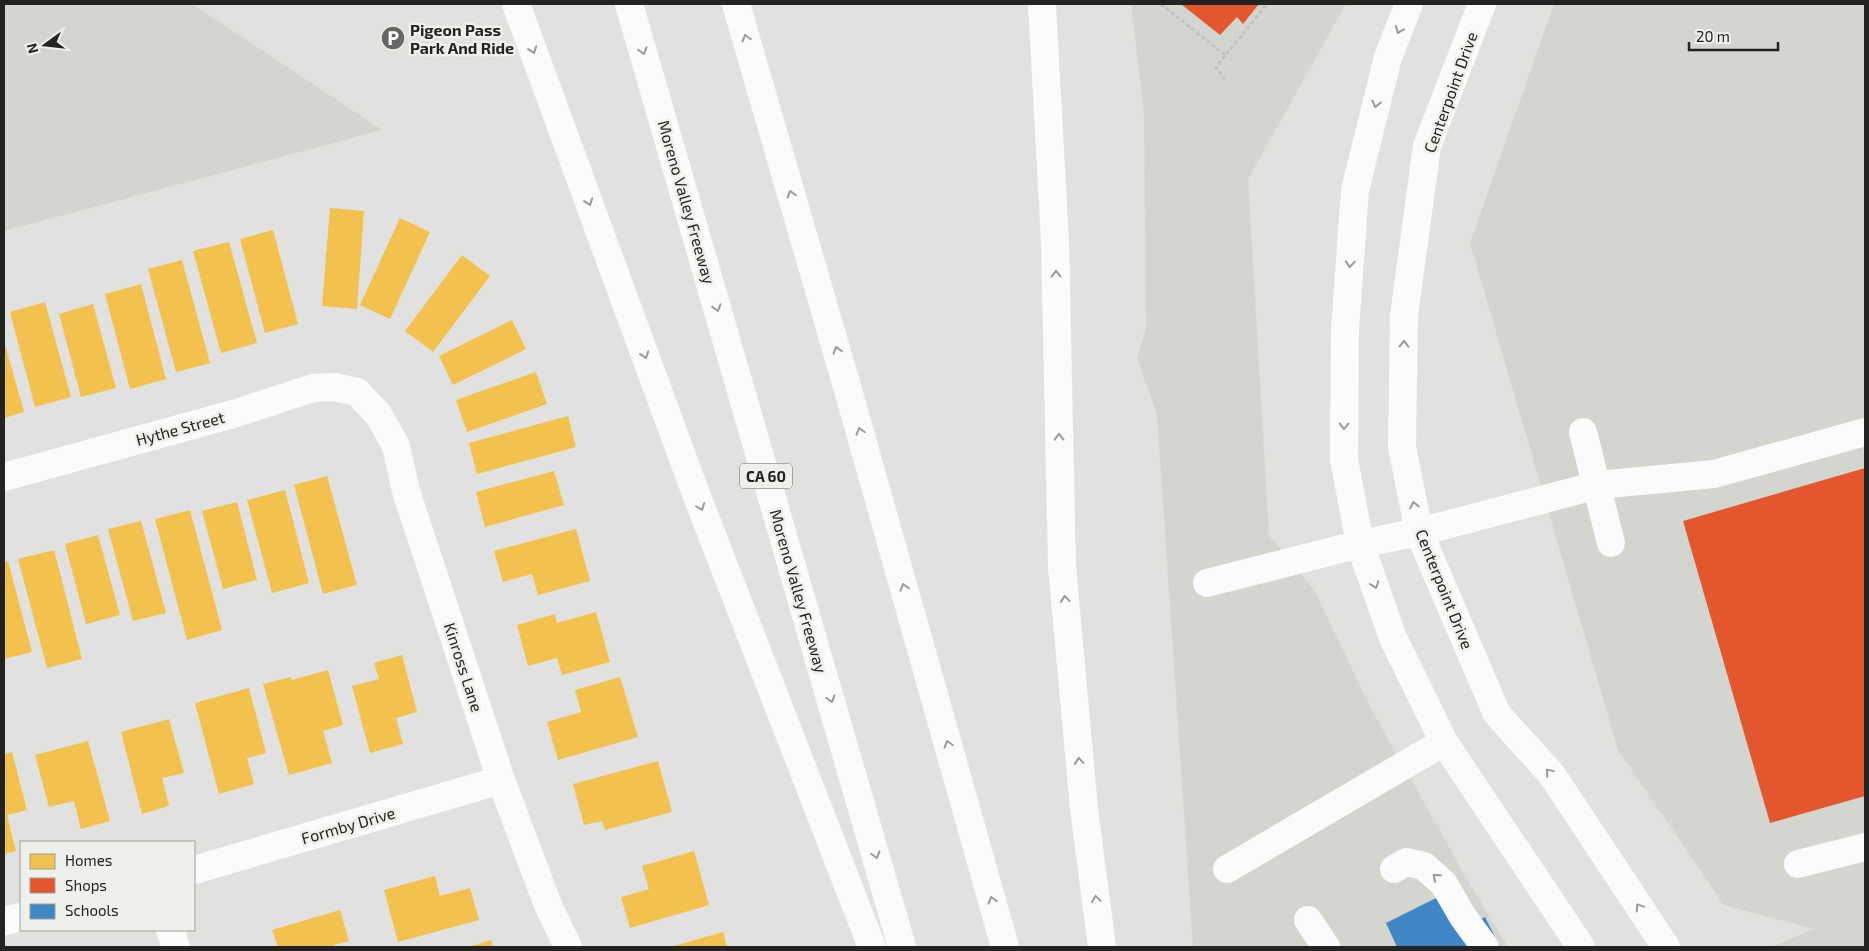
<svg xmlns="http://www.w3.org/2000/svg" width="1869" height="951" viewBox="0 0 1869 951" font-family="'Exo 2',sans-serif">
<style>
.built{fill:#d3d6ce}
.homes{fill:#f2c14e}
.shops{fill:#e4572e}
.schools{fill:#3f88c5}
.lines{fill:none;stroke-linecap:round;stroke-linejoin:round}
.path{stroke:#c1c2c1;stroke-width:3;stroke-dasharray:4 2.5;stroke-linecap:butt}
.minor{stroke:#fafbfa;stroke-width:28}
.highway{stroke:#fafbfa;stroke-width:28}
.oneway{stroke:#999a99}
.labels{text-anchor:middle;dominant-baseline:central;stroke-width:5;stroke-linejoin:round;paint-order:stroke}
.shield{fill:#eef1eb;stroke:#60625e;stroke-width:1}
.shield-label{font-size:15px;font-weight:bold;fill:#232422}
.poi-label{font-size:16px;font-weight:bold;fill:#232422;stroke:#eef1eb;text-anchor:start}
.street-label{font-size:16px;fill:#232422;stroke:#eef1eb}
</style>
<rect width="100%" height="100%" fill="#e1e2df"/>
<path class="built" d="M4 4H192L382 130 4 231Z
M1131 4H1346L1248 179 1269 535 1315 591 1369 705 1467 879 1508 947H1193L1157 414 1137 359 1146 328 1144 113Z
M1554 4H1865V947H1771L1814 929 1724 905 1618 750 1470 243Z"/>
<path class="homes" d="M330 208 364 211 357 309 322 306Z
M400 218 430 232 390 319 360 305Z
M273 230 298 324 265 333 240 239Z
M229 242 257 343 221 353 193 251Z
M462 255 490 276 433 352 405 331Z
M182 260 210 363 176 372 148 269Z
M141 284 166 379 130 389 105 294Z
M45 302 71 397 35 407 10 312Z
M93 304 116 388 81 397 59 314Z
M512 320 526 349 453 385 439 356Z
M4 341 24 412 4 418Z
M536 372 547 404 467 432 456 400Z
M568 416 576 447 477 474 469 443Z
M554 471 564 505 485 527 476 492Z
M327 476 357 585 323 594 294 485Z
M285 490 309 583 272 593 247 500Z
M237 502 257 580 223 589 202 511Z
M190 510 222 630 187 640 155 519Z
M141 521 166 613 133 621 108 529Z
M576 529 590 581 538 595 532 574 503 582 494 551Z
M98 535 120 615 86 624 65 544Z
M54 550 82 659 47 668 18 559Z
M8 561 32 652 4 659V562Z
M596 612 610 662 562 675 557 658 528 666 517 625 555 614 557 623Z
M402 655 417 712 396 718 403 744 370 753 352 686 379 679 374 663Z
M328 670 343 725 323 731 332 763 289 775 263 684 291 677 292 680Z
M620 677 638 737 558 760 547 722 581 712 575 690Z
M249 688 266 753 247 758 254 784 219 794 195 703Z
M169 719 184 773 162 778 169 806 142 814 121 732Z
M88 741 110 821 81 829 74 801 49 807 35 755Z
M12 752 27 810 7 815 16 851 4 854V754Z
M658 761 672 812 605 830 602 821 584 825 573 784Z
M694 851 709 905 630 928 621 897 649 889 642 866Z
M435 876 440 896 470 888 479 920 398 942 384 890Z
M340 910 349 941 334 945V947H278L272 930Z
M723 932 727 947H670Z
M491 940 493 947H468Z"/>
<path class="shops" d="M1181 4H1259L1243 24 1237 17 1220 35Z
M1865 468V796L1770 823 1683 521Z"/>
<path class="schools" d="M1442 895 1459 930 1485 917 1500 947H1397L1386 923Z"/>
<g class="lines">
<path class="path" d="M1161 4 1225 55
M1225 80 1216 67 1267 4"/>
<path class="minor" d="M1409 4 1388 57 1355 190 1345 329 1344 459 1360 544 1393 638 1444 742 1581 947
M1482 4 1427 146 1404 316 1402 447 1419 532 1497 714 1552 775 1666 947
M1583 432 1611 543
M4 477 233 414 313 388 335 387 357 392 378 414 396 446 406 491 501 780 548 905 568 947
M1207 583 1360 544 1419 532 1598 485 1714 474 1865 432
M1798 864 1865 847
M1227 869 1444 742
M1394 869 1406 862 1424 866 1444 884 1463 917 1485 947
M194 870 501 780
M1308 920 1326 947
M4 921 21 917
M170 930 176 947"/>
<path class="highway" d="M516 4 696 494 872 947
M629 4 902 947
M736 4 850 397 1005 947
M1042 4 1055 241 1062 567 1084 809 1102 947"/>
</g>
<defs><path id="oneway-chevron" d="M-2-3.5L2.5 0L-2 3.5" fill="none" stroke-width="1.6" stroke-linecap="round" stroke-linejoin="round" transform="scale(1.25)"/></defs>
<g class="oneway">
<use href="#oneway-chevron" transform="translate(1399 30) rotate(112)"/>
<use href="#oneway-chevron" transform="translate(746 38) rotate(-106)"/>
<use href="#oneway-chevron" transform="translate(533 50) rotate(70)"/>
<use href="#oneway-chevron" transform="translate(643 51) rotate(74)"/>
<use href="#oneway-chevron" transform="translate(1376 104) rotate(104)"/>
<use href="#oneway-chevron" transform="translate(791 194) rotate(-106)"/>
<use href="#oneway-chevron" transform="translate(589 202) rotate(70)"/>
<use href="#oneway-chevron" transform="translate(1350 264) rotate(94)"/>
<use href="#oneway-chevron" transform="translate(1056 274) rotate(-91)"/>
<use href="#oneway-chevron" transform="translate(717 308) rotate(74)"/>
<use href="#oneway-chevron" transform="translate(1404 344) rotate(-89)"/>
<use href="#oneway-chevron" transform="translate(837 350) rotate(-106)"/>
<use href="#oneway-chevron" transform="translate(645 355) rotate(70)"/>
<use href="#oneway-chevron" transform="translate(1344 426) rotate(91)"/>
<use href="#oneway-chevron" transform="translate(860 431) rotate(-106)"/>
<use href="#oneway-chevron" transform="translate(1059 437) rotate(-91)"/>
<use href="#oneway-chevron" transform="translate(1414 505) rotate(-101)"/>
<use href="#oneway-chevron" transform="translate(701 507) rotate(69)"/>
<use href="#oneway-chevron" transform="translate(1375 585) rotate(71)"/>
<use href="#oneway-chevron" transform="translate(904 587) rotate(-106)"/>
<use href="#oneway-chevron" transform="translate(1065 599) rotate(-95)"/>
<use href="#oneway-chevron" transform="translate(831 699) rotate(74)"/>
<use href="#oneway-chevron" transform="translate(948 744) rotate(-106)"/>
<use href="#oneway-chevron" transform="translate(1079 761) rotate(-95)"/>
<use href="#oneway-chevron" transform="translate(1549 772) rotate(-130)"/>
<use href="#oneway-chevron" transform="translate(876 855) rotate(74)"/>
<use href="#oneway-chevron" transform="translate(1436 877) rotate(-139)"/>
<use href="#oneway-chevron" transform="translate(1096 899) rotate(-98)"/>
<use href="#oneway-chevron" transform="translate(992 900) rotate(-106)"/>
<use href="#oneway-chevron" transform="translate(1639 907) rotate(-124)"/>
</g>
<defs>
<g id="parking-disc" transform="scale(1.25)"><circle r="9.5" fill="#666664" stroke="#eef1eb"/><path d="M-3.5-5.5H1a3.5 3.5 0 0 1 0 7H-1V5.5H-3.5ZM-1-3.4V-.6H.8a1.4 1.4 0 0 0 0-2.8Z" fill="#fff"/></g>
</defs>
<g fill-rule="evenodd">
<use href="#parking-disc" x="393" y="38"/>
</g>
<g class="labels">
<rect class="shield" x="740" y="463.5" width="52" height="25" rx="4"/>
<g class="shield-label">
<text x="766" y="476">CA 60</text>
</g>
<g class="poi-label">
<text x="410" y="29">Pigeon Pass<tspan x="410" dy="18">Park And Ride</tspan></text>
</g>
<g class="street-label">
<text transform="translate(1450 92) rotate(-70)">Centerpoint Drive</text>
<text transform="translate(687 202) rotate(74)">Moreno Valley Freeway</text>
<text transform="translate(180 428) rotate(-15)">Hythe Street</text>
<text transform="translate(1445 589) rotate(68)">Centerpoint Drive</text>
<text transform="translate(799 591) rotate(74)">Moreno Valley Freeway</text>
<text transform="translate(464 667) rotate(72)">Kinross Lane</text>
<text transform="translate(348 825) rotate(-16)">Formby Drive</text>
</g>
</g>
<rect width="1869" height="951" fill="none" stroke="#232422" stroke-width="10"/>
<rect x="20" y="841" width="175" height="90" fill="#eef1eb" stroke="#9d9f9b"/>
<rect x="30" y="854" width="25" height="15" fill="#f2c14e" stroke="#9d9f9b"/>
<text x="65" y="866" font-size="15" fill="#232422">Homes</text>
<rect x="30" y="878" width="25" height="15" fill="#e4572e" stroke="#9d9f9b"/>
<text x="65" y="891" font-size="15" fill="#232422">Shops</text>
<rect x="30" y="904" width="25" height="15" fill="#3f88c5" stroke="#9d9f9b"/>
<text x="65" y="916" font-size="15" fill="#232422">Schools</text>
<g transform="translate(45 45) rotate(255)" stroke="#eef1eb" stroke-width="4" paint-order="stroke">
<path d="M0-4L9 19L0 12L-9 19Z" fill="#232422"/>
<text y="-8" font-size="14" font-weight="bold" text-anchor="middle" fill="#232422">N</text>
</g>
<path d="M1689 42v8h89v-8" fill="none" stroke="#232422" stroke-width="2.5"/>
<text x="1696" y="42" font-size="15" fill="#232422" stroke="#eef1eb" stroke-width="4" paint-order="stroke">20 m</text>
</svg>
